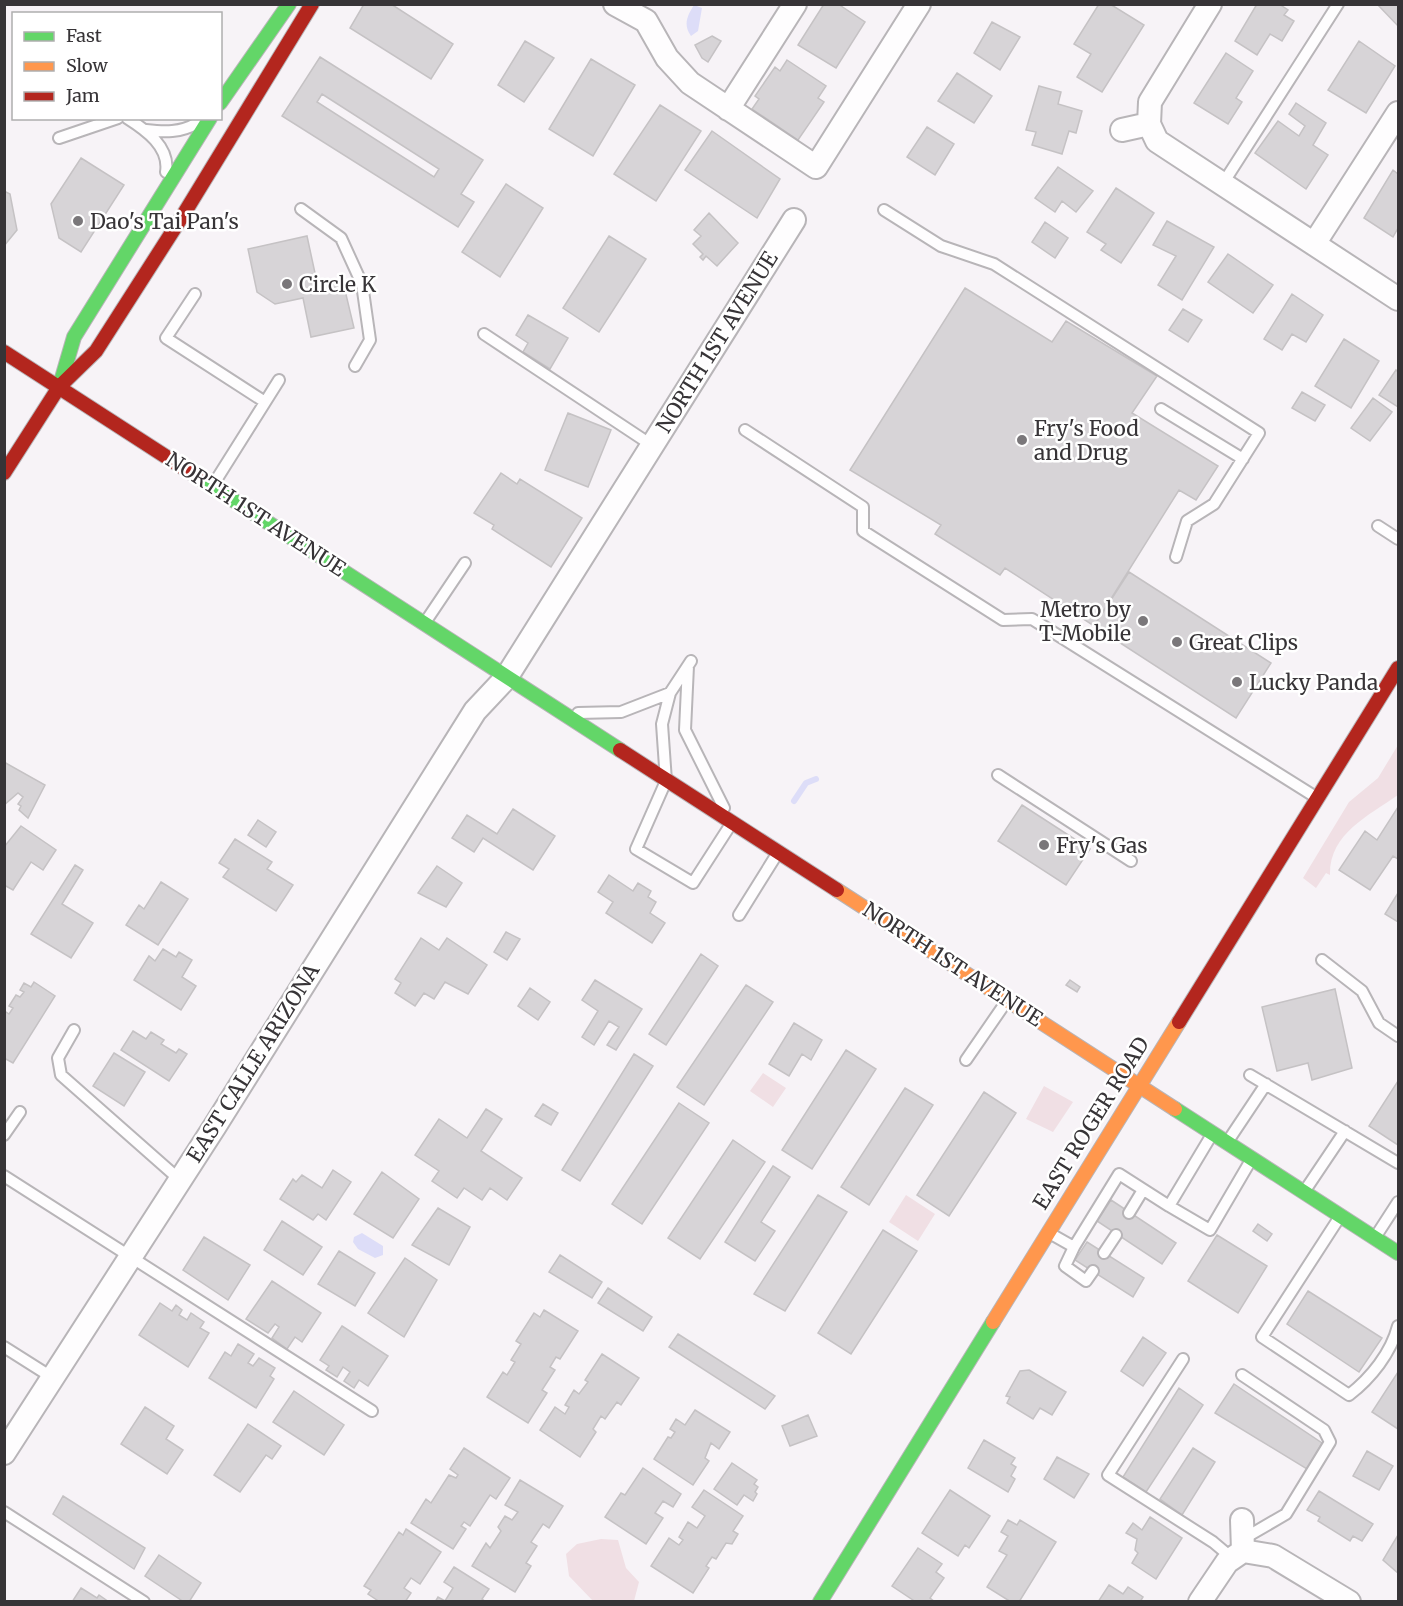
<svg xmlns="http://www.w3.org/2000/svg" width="1403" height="1606" viewBox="0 0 1403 1606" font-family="Merriweather,serif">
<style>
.green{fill:#f0dfe4}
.water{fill:#ddddf8}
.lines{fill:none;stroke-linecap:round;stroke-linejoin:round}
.stream{stroke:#ddddf8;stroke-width:6}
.building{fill:#d7d4d7;stroke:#c5c2c4;stroke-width:1.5;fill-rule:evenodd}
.lane-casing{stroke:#b8b5b8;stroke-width:14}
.street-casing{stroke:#b8b5b8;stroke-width:26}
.fast-casing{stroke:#b8b5b8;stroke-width:16}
.slow-casing{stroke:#b8b5b8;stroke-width:16}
.jam-casing{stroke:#b8b5b8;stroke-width:16}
.lane{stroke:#fefdfe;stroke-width:10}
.street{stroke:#fefdfe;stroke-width:22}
.fast{stroke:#63d668;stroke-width:14}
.slow{stroke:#ff974d;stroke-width:14}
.jam{stroke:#b3261e;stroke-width:14}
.poi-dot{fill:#7a777a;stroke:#fff;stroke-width:2}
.labels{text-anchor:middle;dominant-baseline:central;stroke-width:5;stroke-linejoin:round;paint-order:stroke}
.poi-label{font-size:21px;fill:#373437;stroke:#fff;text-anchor:start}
.street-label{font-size:21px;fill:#373437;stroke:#fff}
</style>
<rect width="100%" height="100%" fill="#f7f3f7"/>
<path class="green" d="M1398 745V795C1368 816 1329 834 1330 875L1326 873 1316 888 1303 878 1349 802 1378 778Z
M763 1073 786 1088 773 1107 750 1091Z
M1044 1086 1073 1102 1053 1132 1026 1119Z
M906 1195 935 1214 918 1241 889 1222Z
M601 1539 618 1540 626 1568 639 1582 634 1601H593L569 1576 566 1554 577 1544Z"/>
<path class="water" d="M694 5 702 8 698 31 691 36C683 25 687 16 694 5Z
M362 1233 383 1246V1255L375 1258 358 1249 353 1242 354 1237Z"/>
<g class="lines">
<path class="stream" d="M794 801 806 783 816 779"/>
</g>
<path class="building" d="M364 4H391L453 44 431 79 350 28Z
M824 4H838L865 22 836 68 798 45Z
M1099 4H1110L1144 25 1102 92 1077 77 1091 54 1074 44Z
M1257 4H1279L1288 10 1284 15 1294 21 1282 41 1270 34 1257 55 1235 41Z
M1377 4H1398V26Z
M992 22 1020 37 1000 70 974 53Z
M712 36 721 41 708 62 702 58 695 45Z
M525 41 554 58 524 102 498 85Z
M1359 41 1395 66 1366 113 1328 90Z
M1226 53 1253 71 1236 98 1242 102 1228 124 1194 103Z
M320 57 483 160 461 194 474 202 458 227 282 116ZM322 94 439 169 434 177 317 102Z
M591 59 635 85 593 156 549 129Z
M787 60 826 86 818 98 824 102 798 140 752 109 759 99 755 96 775 67 780 71Z
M957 73 992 96 974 123 938 101Z
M1039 86 1061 92 1058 104 1082 111 1076 133 1069 131 1062 154 1032 145 1036 132 1026 130Z
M1296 103 1326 123 1313 145 1328 155 1306 189 1255 153 1278 121 1299 136 1305 126 1289 114Z
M660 105 701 131 656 201 614 174Z
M927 127 954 144 935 175 907 157Z
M712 131 780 179 757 218 685 170Z
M81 158 124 185 81 252 59 238 51 204Z
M1058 167 1093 191 1076 212 1062 201 1055 212 1035 198Z
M1393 170 1398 174V228L1393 237 1364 218Z
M506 184 543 208 500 277 462 252Z
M1116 188 1154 213 1121 263 1101 250 1106 244 1087 232Z
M4 191 10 194 17 230 4 246Z
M709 213 738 243 717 266 706 256 703 260 700 257 703 254 693 244 701 236 694 230Z
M1167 221 1214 247 1182 300 1158 285 1176 256 1153 245Z
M1045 222 1068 238 1055 258 1032 242Z
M307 236 318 287 343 282 354 328 311 337 303 298 275 304 257 292 248 249Z
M609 236 646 259 599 332 563 308Z
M1228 254 1273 285 1253 313 1208 282Z
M965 288 1052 342 1066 321 1157 376 1132 413 1218 466 1196 500 1179 490 1094 626 1005 568 1000 575 935 534 941 525 850 470Z
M1292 294 1323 315 1306 342 1292 334 1282 350 1264 339Z
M1183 309 1202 320 1188 342 1169 330Z
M528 315 568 338 550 369 523 352 528 343 516 335Z
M1344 339 1379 361 1351 408 1315 386Z
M1396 370 1398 372V407L1379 395Z
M1302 392 1325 405 1315 421 1292 408Z
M1373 398 1392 412 1370 441 1351 428Z
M568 413 611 430 588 487 545 470Z
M501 473 517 484 520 479 582 518 551 567 492 529 494 525 474 513Z
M1129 572 1271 663 1236 718 1094 626Z
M4 762 45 785 28 818 19 810 21 806 18 804 23 797 18 793 4 805Z
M1022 805 1090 849 1066 885 998 841Z
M1398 807V859L1393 856 1370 890 1339 870 1365 831 1377 840Z
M513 809 555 836 533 870 483 838 474 852 452 838 467 815 497 834Z
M258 820 276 832 266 847 248 835Z
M21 826 56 850 43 870 31 862 13 890 4 885V847Z
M235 839 272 862 267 869 293 885 276 911 223 877 229 869 219 863Z
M75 865 83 870 62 904 93 923 71 958 31 934Z
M437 866 462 883 446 907 418 893Z
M609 875 633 891 638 883 651 891 648 897 656 902 650 913 665 923 652 943 606 913 613 902 598 892Z
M161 882 188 899 158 945 126 925 139 905 144 909Z
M1398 893V922L1385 914Z
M506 932 520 939 507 960 494 952Z
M421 938 439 950 447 938 487 965 468 994 445 982 434 999 424 993 415 1006 395 993 401 983 395 979Z
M163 949 176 957 179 952 192 960 182 977 196 986 181 1010 134 980 149 956 155 961Z
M701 954 718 966 666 1045 649 1034Z
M595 980 642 1009 616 1050 607 1045 619 1027 609 1021 594 1045 582 1037 598 1011 582 1000Z
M1070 980 1080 987 1077 992 1066 985Z
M34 982 55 996 13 1063 4 1058V1015L6 1012 9 1014 13 1008 9 1006 16 995 20 997 24 992 20 990 24 983 31 987Z
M746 985 773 1002 704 1105 677 1087Z
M530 988 550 1002 538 1020 518 1006Z
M1335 989 1352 1068 1312 1080 1308 1063 1277 1071 1262 1007Z
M794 1023 822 1040 811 1060 802 1054 789 1076 769 1064Z
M133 1031 146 1039 151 1032 164 1040 161 1044 176 1053 179 1049 187 1054 169 1081 121 1050Z
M846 1050 876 1069 812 1169 782 1150Z
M114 1053 145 1072 124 1106 93 1086Z
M634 1054 653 1066 580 1181 562 1170Z
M1398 1081V1145L1369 1126Z
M905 1088 933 1105 869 1205 841 1187Z
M984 1092 1016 1113 949 1216 917 1195Z
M679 1103 709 1123 642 1224 612 1204Z
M543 1104 558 1113 551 1125 535 1116Z
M486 1109 502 1119 481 1151 522 1178 507 1200 490 1188 482 1200 464 1188 457 1198 432 1181 439 1171 415 1155 439 1119 467 1138Z
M733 1140 765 1162 700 1259 668 1238Z
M773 1166 790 1177 761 1222 775 1231 755 1261 725 1242Z
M333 1170 351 1182 326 1220 318 1214 313 1220 280 1199 293 1179 296 1182 302 1175 322 1188Z
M382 1172 419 1199 393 1238 354 1214Z
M818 1195 847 1212 785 1311 754 1294Z
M1111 1200 1176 1243 1162 1264 1097 1221Z
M438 1208 470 1227 449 1265 412 1245Z
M282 1221 322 1247 303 1275 264 1250Z
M1258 1224 1272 1234 1267 1241 1253 1231Z
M883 1230 917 1251 851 1354 818 1333Z
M1217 1235 1267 1266 1238 1313 1188 1281Z
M204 1237 250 1265 228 1300 183 1270Z
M1087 1242 1144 1278 1133 1297 1075 1260Z
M339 1251 375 1273 355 1306 318 1284Z
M560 1255 602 1282 592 1298 549 1272Z
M405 1258 437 1280 404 1337 368 1313Z
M272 1281 321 1313 302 1342 295 1337 287 1349 272 1338 279 1327 275 1324 268 1333 246 1319Z
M608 1288 652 1317 643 1331 598 1303Z
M1308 1291 1382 1338 1359 1372 1287 1324Z
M160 1303 172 1311 176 1305 182 1310 179 1315 187 1320 191 1313 204 1322 200 1328 209 1333 188 1367 139 1335Z
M544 1310 578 1331 560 1359 556 1357 550 1367 555 1370 542 1390 547 1393 528 1423 487 1397 503 1372 507 1375 515 1362 511 1360 521 1344 516 1341 534 1313 540 1317Z
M342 1326 388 1356 368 1386 359 1380 354 1388 344 1381 350 1372 343 1367 337 1377 326 1370 329 1366 320 1360Z
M678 1334 775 1396 765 1409 669 1347Z
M1143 1337 1166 1353 1143 1386 1121 1371Z
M238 1344 254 1354 248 1363 253 1366 259 1358 275 1368 270 1376 274 1379 256 1408 209 1378 225 1352 231 1356Z
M602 1354 639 1378 621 1405 617 1402 605 1419 601 1416 593 1429 596 1432 580 1457 540 1430 555 1407 565 1414 569 1407 565 1405 574 1390 579 1394 588 1382 585 1380Z
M1029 1370 1066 1392 1052 1415 1040 1408 1033 1419 1007 1403 1010 1397 1006 1396 1020 1371Z
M1398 1372V1429L1372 1412Z
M1234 1384 1322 1443 1307 1469 1215 1413Z
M1179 1388 1203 1405 1146 1492 1123 1477Z
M294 1391 344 1425 324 1455 273 1422Z
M145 1407 174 1426 166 1439 183 1450 167 1474 121 1444Z
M695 1410 730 1432 719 1449 711 1443 705 1458 709 1461 693 1485 654 1459 668 1437 671 1438 675 1432 670 1429 676 1419 685 1425Z
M808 1415 817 1436 790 1446 782 1426Z
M248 1424 281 1446 272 1459 266 1455 240 1492 214 1475Z
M984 1440 1015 1458 1011 1464 1016 1467 1011 1476 1015 1479 1008 1492 968 1468Z
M464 1448 510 1478 496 1499 490 1495 470 1526 464 1522 461 1526 466 1529 453 1549 411 1523 426 1499 431 1503 449 1475 456 1478 458 1475 450 1469Z
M1193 1448 1215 1462 1182 1515 1160 1499Z
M1367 1451 1393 1466 1379 1490 1353 1476Z
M1057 1457 1089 1474 1074 1498 1044 1479Z
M732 1463 757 1480 754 1484 758 1487 755 1492 757 1494 753 1501 744 1495 737 1505 714 1489Z
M643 1468 681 1494 673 1507 663 1501 655 1513 663 1518 646 1544 605 1517 621 1493 625 1495Z
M520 1480 563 1506 549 1528 543 1524 531 1542 537 1546 526 1563 531 1566 515 1592 472 1566 486 1543 490 1548 501 1531 498 1527 505 1516 512 1520 518 1512 505 1505Z
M704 1490 743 1516 733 1531 738 1534 732 1544 726 1543 716 1559 712 1557 706 1566 709 1568 693 1593 651 1566 669 1538 679 1545 683 1540 679 1537 688 1522 697 1528 705 1516 692 1507Z
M950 1490 990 1516 969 1548 965 1545 958 1556 922 1533Z
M1319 1491 1373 1524 1362 1541 1353 1536 1350 1541 1318 1521 1320 1517 1307 1510Z
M63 1496 145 1548 134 1569 53 1514Z
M1150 1517 1182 1538 1156 1579 1132 1563 1138 1553 1135 1550 1137 1539 1126 1533 1133 1523 1142 1530Z
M1008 1520 1017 1525 1020 1520 1056 1542 1019 1602H1011L987 1587 1007 1555 999 1551 1008 1536 1001 1532Z
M406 1529 441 1552 420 1584 411 1578 404 1588 411 1593 405 1602H380L368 1594 371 1590 364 1586 399 1532 403 1535Z
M1398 1535V1573L1383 1560Z
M918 1548 942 1564 936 1572 944 1578 930 1598 935 1602H916L892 1586Z
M159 1555 201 1583 189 1602H184L145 1576Z
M454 1567 489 1589 482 1599 486 1602H435L438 1597 445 1601 453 1588 444 1582Z
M1109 1585 1123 1594 1128 1587 1143 1597 1140 1602H1098Z
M81 1588 97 1598 99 1595 109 1602H72Z"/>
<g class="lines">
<g class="lane-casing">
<path id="lane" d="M127 118C146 130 170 147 166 172
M146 130C164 132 181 133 197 123
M59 138 118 118
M1222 185 1338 4
M301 209 341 238 362 284 370 340 355 366
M884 210 941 246 994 264 1259 433 1214 504 1187 521 1176 557
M195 294 166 338 265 402
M484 334 653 446
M1161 409 1243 459
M745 430 863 507V531L1003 620 1032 619 1314 796
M213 485 279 380
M1378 526 1398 539
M426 621 465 563
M691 661 670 693 662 724 666 781 636 849 693 883 731 824
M688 666 685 730 724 808
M578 713 621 712 670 693
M998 775 1131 861
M739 915 777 854
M1322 960 1362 991 1379 1023 1398 1036
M74 1030 58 1058 61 1075 180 1180
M966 1060 1006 1002
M1250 1075 1398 1163
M4 1135 20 1112
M1228 1141 1266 1084
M4 1176 372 1411
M1306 1189 1345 1131
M1169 1206 1210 1230 1251 1160
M1129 1213 1143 1190
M1339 1218 1262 1337 1349 1395C1371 1378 1391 1353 1398 1326
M1051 1234 1074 1247 1119 1174 1169 1206 1211 1136
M1376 1236 1398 1202
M1074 1247 1065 1266 1086 1281 1093 1271
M1104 1253 1116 1235
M4 1347 53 1378
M1183 1359 1108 1475 1213 1542 1232 1558
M1242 1375 1324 1430 1330 1442 1286 1514 1243 1539
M4 1512 144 1602"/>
</g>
<g class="street-casing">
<path id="street" d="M615 4 646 21 667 58 690 83 816 167 919 4
M1210 4 1150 102 1149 124 1157 141 1398 299
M728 109 795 4
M1122 130 1149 124
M1314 244 1398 113
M4 1453 215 1126 475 711 506 678 794 220
M1242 1520 1243 1551
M1200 1602 1227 1562 1243 1551 1273 1556 1349 1602"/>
</g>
<g class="fast-casing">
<path id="fast" d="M220 103 289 4
M60 385 74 337 210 118
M199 478 620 750
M1175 1109 1398 1253
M820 1602 993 1322"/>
</g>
<g class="slow-casing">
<path id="slow" d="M837 890 1175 1109
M993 1322 1179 1022"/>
</g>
<g class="jam-casing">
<path id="jam" d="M4 352 199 478
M4 473 59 387 96 351 185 212 312 4
M620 750 837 890
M1179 1022 1398 668"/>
</g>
<use href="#lane" class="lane"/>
<use href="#street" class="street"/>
<use href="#fast" class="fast"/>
<use href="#slow" class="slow"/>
<use href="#jam" class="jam"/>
</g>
<g class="poi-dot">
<circle cx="78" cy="221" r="6"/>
<circle cx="287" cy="284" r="6"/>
<circle cx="1022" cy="440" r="6"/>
<circle cx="1143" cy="621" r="6"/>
<circle cx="1177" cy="642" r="6"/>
<circle cx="1237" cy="682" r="6"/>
<circle cx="1044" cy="845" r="6"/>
</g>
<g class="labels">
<g class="poi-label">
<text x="90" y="221">Dao's Tai Pan's</text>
<text x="299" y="284">Circle K</text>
<text x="1034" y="428">Fry's Food<tspan x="1034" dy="24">and Drug</tspan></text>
<text x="1131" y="609" text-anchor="end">Metro by<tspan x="1131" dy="24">T-Mobile</tspan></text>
<text x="1189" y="642">Great Clips</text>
<text x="1249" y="682">Lucky Panda</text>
<text x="1056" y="845">Fry's Gas</text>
</g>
<g class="street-label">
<text transform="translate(717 342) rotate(-58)">NORTH 1ST AVENUE</text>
<text transform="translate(256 514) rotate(33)">NORTH 1ST AVENUE</text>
<text transform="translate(953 964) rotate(33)">NORTH 1ST AVENUE</text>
<text transform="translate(253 1063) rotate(-58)">EAST CALLE ARIZONA</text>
<text transform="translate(1091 1123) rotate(-58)">EAST ROGER ROAD</text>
</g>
</g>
<rect width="1403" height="1606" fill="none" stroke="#373437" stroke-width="12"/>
<rect x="12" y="12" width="210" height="108" fill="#ffffff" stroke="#afaeaf" stroke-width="1.5"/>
<rect x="24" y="32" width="30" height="9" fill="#63d668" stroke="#afaeaf" stroke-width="1.5"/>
<text x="66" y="42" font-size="18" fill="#373437">Fast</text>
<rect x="24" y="62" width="30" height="9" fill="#ff974d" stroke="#afaeaf" stroke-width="1.5"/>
<text x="66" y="72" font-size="18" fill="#373437">Slow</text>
<rect x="24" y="92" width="30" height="9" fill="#b3261e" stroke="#afaeaf" stroke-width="1.5"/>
<text x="66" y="102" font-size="18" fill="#373437">Jam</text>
</svg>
